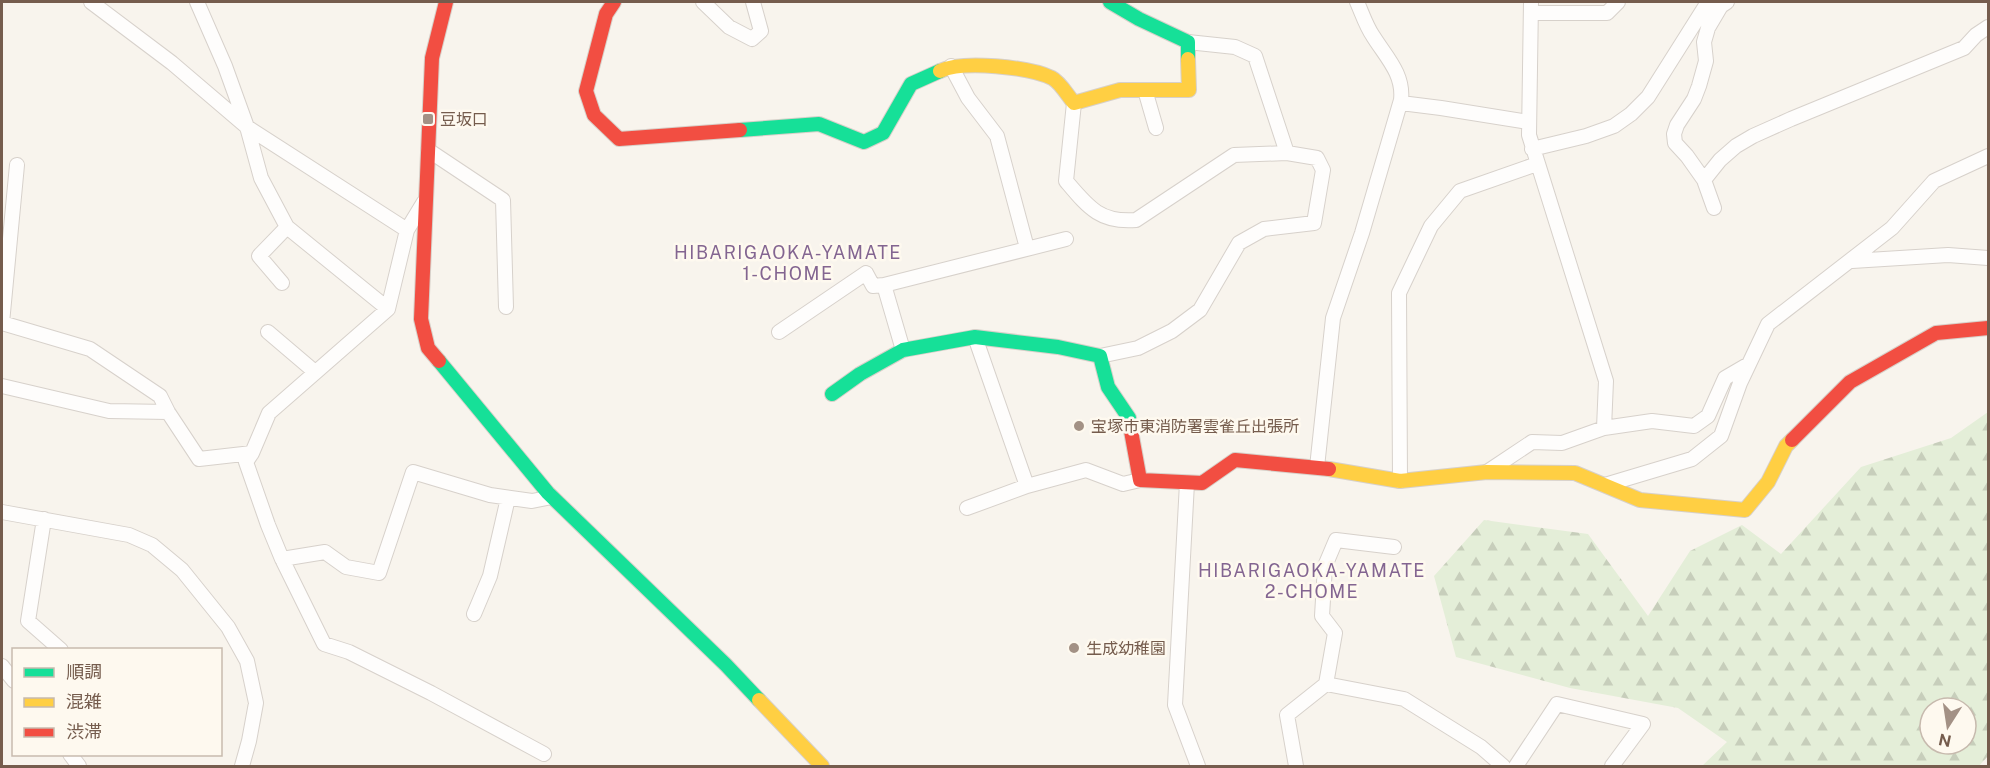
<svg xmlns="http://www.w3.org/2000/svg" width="1990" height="768" viewBox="0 0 1990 768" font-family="'Public Sans','Noto Sans JP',sans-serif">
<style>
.forest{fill:url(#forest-firs);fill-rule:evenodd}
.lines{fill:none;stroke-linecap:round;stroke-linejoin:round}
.street-casing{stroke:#d7d1cb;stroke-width:16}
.fast-casing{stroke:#d7d0c9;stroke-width:16}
.slow-casing{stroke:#d7d0c9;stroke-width:16}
.jam-casing{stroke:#d7d0c9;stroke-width:16}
.street{stroke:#fefdfc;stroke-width:14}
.fast{stroke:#16e098;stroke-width:14}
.slow{stroke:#ffcf43;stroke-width:14}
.jam{stroke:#f24e42;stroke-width:14}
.poi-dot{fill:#a39185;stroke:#fef9ef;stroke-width:2}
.labels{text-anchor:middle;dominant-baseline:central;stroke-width:5;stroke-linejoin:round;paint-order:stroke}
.poi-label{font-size:16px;fill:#755c4d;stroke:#fef9ef;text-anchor:start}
.neighbourhood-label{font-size:18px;letter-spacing:1.5px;fill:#836591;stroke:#fef9ef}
</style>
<defs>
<pattern id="forest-firs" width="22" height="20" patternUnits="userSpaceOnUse" patternTransform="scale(1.5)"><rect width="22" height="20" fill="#e4eed8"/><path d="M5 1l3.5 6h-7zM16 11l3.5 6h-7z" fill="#c7cebb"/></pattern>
</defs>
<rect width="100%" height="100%" fill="#f8f4ed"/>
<path class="forest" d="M1988 412V756L1979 766H1702L1727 742 1678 708 1570 688 1456 657 1434 576 1484 520 1588 534 1648 616 1690 551 1742 525 1781 554 1861 467 1951 438ZM1930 708H1966V744H1930Z"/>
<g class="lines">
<g class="street-casing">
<path id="street" d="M91 2 172 63 247 127 407 230 424 202
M197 2 225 66 247 127 261 178 287 227 388 309
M703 2 729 27 752 39 761 31 753 2
M1531 2 1529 135 1606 381 1604 428
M1533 13H1607L1618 2
M951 66 968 98 997 136 1027 248
M1145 90 1156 128
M1074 103 1066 181C1088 207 1100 223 1136 220L1234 155 1287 153
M1401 103 1441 108 1528 122
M1532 149 1586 136 1614 126 1631 114 1648 97 1708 2
M428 150 503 200 506 307
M1704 180 1687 156 1675 143 1674 134 1677 125 1694 99 1699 86 1706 61 1704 42 1708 28 1721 6 1727 2
M1714 208 1704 180 1720 160 1736 146 1753 136 1791 119 1964 48 1976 35 1988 27
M1852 261 1948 255 1988 258
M282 283 259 256 287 227
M884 285 903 350
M2 323 90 349 160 396 168 412
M2 323 17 165
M268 332 315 372
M779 332 866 273 873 286 884 285 1066 239
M975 337 1027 486 1086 470 1123 484 1140 480
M1100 356 1138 348 1172 331 1200 310 1239 243 1264 229 1314 223 1323 170 1317 158 1287 153 1255 56 1235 47 1188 42
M2 386 109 411 168 412 199 459 252 453 269 413 388 309 407 230
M252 453 246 462 268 525 282 559 324 644 349 652 431 693 544 754
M1317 467 1333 318 1362 233 1401 100C1404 74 1386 57 1373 36 1366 26 1362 13 1357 2
M1487 472 1532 442 1562 443 1604 428 1652 421 1694 426 1708 416 1725 378 1749 364
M1400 481 1399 293 1431 226 1460 191 1537 164
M1187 483 1175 705 1198 766
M1605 485 1692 459 1721 436 1740 383 1768 324 1892 228 1934 181 1988 156
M967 508 1027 486
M2 512 129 535 152 545 182 570 228 627 247 661 256 703 249 741 242 766
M44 519 28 621 61 650
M282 559 325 552 346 567 379 573 413 472 490 495 532 501 552 497
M474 614 490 576 508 498
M2 666 14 681
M1326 684 1404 699 1481 747 1503 766
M70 754 79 766
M1296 766 1287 715 1326 684 1335 633 1322 616 1325 566 1336 540 1394 547
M1516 766 1557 704 1643 724 1612 766"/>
</g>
<g class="fast-casing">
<path id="fast" d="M1110 2 1139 19 1188 42V59
M740 130 819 124 864 142 883 133 911 84 940 71
M439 361 548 493 726 665 759 700
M832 394 860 374 903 350 975 337 1058 347 1100 356 1108 387 1129 418 1131 431"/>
</g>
<g class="slow-casing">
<path id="slow" d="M940 71C963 60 1029 67 1052 78 1060 82 1068 96 1074 103L1120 90H1189L1188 59
M1329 469 1400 481 1487 472 1575 473 1640 500 1745 510 1768 482 1786 446 1792 440
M759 700 822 766"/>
</g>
<g class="jam-casing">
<path id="jam" d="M614 2 606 14 586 91 594 115 619 139 740 130
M439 361 428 348 421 319 432 58 446 2
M1131 431 1140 480 1202 483 1235 460 1329 469
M1792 440 1850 382 1936 333 1988 328"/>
</g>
<use href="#street" class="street"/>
<use href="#fast" class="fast"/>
<use href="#slow" class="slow"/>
<use href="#jam" class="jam"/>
</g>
<g class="poi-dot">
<rect x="422" y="113" width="12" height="12" rx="3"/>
<circle cx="1079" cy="426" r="6"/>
<circle cx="1074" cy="648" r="6"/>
</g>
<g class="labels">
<g class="poi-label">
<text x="440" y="119">豆坂口</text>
<text x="1091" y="426">宝塚市東消防署雲雀丘出張所</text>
<text x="1086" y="648">生成幼稚園</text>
</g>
<g class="neighbourhood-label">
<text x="788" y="252">HIBARIGAOKA-YAMATE<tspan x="788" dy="21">1-CHOME</tspan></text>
<text x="1312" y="570">HIBARIGAOKA-YAMATE<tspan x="1312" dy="21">2-CHOME</tspan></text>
</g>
</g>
<rect width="1990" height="768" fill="none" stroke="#755c4d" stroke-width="6"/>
<rect x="12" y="648" width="210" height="108" fill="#fef9ef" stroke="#c7baae" stroke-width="1.5"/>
<rect x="24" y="668" width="30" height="9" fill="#16e098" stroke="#c7baae" stroke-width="1.5"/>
<text x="66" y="678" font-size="18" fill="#755c4d">順調</text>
<rect x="24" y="698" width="30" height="9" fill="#ffcf43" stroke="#c7baae" stroke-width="1.5"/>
<text x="66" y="708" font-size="18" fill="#755c4d">混雑</text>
<rect x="24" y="728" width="30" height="9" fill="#f24e42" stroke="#c7baae" stroke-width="1.5"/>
<text x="66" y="738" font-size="18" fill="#755c4d">渋滞</text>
<g transform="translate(1948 726) rotate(192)"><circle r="28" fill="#fef9ef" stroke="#c7baae" stroke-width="1.5"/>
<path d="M0-4.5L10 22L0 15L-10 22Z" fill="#a39185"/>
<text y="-9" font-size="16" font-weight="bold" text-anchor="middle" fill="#755c4d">N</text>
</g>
</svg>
